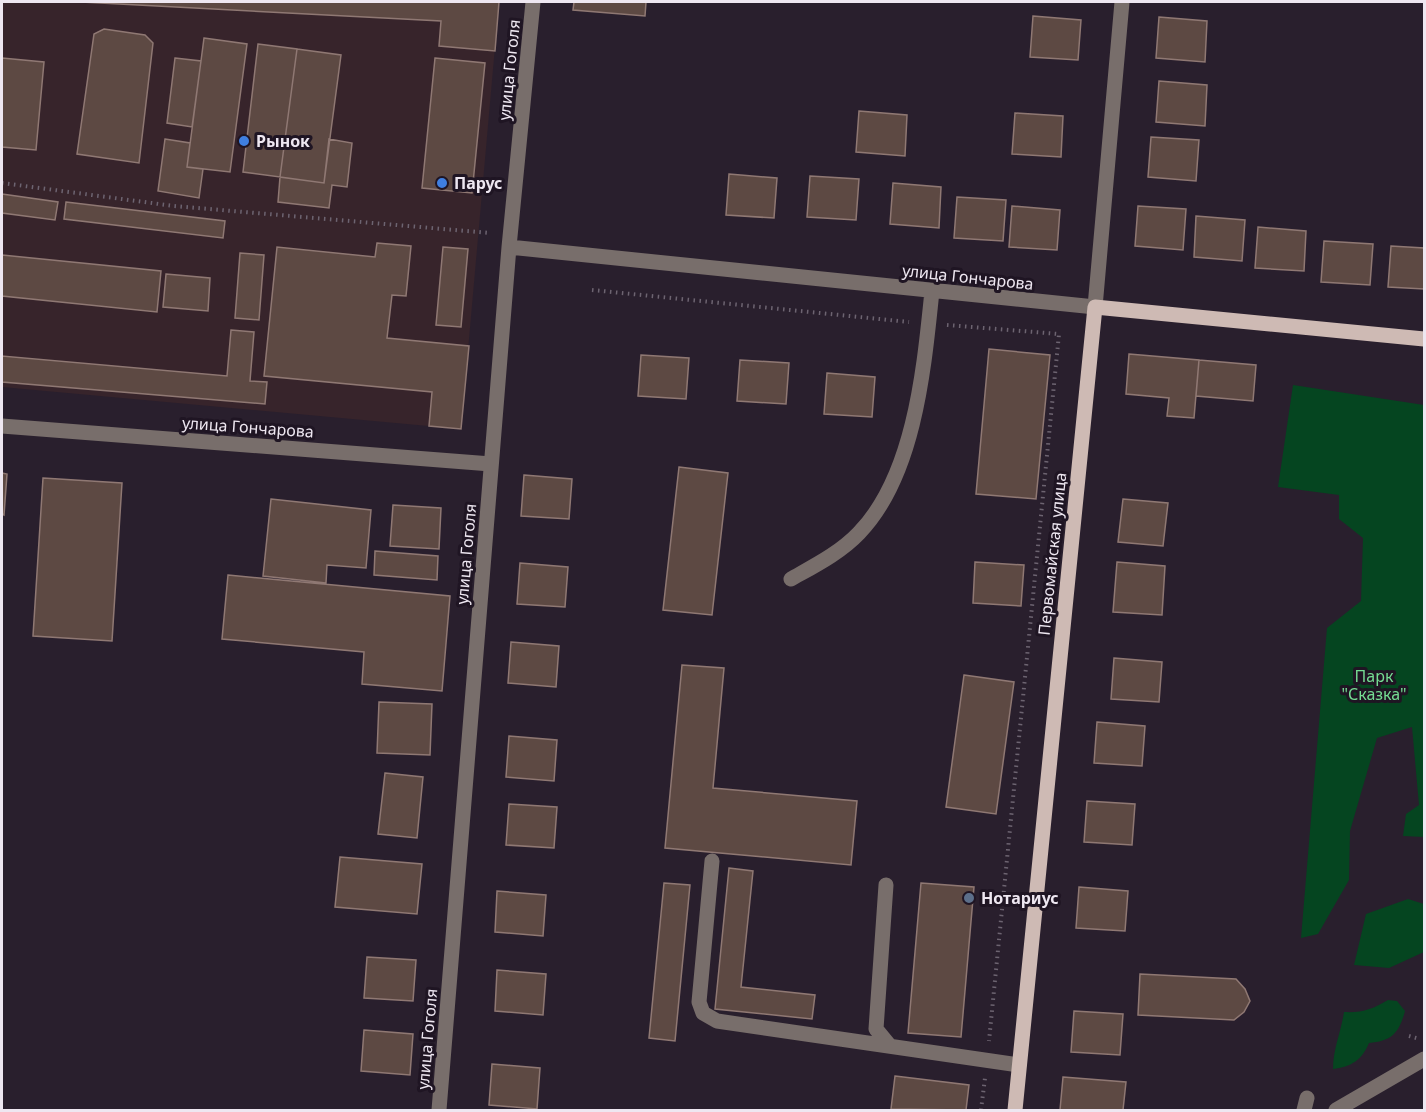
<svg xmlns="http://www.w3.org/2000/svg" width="1426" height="1112" viewBox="0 0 1426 1112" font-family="'Noto Sans',sans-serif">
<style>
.commercial{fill:#37242b}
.green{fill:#054520}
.building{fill:#5d4943;stroke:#8f7873;stroke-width:1.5}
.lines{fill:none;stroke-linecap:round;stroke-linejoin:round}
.path{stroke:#6d6471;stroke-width:4;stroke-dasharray:1.5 4.5;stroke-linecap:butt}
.minor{stroke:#786e6b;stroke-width:15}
.major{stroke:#cebab4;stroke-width:15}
.shop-dot{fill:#3f7fe0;stroke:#1f1523;stroke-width:2}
.service-dot{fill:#5c6f8a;stroke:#1f1523;stroke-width:2}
.labels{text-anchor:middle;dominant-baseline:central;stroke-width:6;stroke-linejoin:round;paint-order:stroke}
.street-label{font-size:16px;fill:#eee7f1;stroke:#1f1523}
.poi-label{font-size:16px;font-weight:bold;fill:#eee7f1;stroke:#1f1523;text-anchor:start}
.park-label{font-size:16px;fill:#75dd93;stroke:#1f1523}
</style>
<rect width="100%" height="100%" fill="#291f2d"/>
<path class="commercial" d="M2 2H499L461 429 2 387Z"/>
<path class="green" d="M1293 385 1424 405V837L1403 836 1406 814 1419 805 1412 727 1377 738 1350 831 1349 880 1318 934 1301 938 1327 628 1361 601 1363 538 1339 519V495L1278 487Z
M1408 899 1424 904V952L1389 968 1354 965 1366 914Z
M1388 1000 1397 1001 1405 1011C1399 1033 1392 1041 1369 1043 1362 1060 1351 1067 1333 1069 1333 1049 1341 1032 1344 1012 1362 1013 1373 1009 1388 1000Z"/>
<path class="building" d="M81 2H499L495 51 439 46 441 21Z
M574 2H646L645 16 573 10Z
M1033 16 1081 20 1078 60 1030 57Z
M1159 17 1207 21 1205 62 1156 58Z
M104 29 145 35 153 43 139 163 77 154 94 34Z
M204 38 247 44 230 172 187 167Z
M258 44 297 49 280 177 243 172Z
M297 49 341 55 324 183 280 177Z
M2 58 44 62 36 150 2 147Z
M175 58 201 61 192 127 167 123Z
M435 58 485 63 472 193 422 188Z
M1159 81 1207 85 1205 126 1156 122Z
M859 111 907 115 905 156 856 152Z
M1015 113 1063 116 1061 157 1012 154Z
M1151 137 1199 140 1196 181 1148 177Z
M165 139 190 143 187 167 203 169 199 198 158 191Z
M329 139 352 143 347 187 332 185 329 208 278 202 280 177 324 183Z
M729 174 777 178 774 218 726 215Z
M810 176 859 179 856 220 807 217Z
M893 183 941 187 939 228 890 224Z
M2 194 58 202 55 220 2 213Z
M957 197 1006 200 1003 241 954 238Z
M66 202 225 221 223 238 64 219Z
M1012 206 1060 210 1057 250 1009 247Z
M1138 206 1186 209 1183 250 1135 246Z
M1196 216 1245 220 1242 261 1194 257Z
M1258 227 1306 231 1304 271 1255 268Z
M1324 241 1373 244 1370 285 1321 282Z
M377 243 411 246 406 296 392 295 387 338 469 346 461 429 429 426 432 392 264 376 277 247 375 257Z
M1391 246 1424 248V289L1388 287Z
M443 247 468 249 461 327 436 325Z
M240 253 264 255 259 320 235 318Z
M2 255 161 271 157 312 2 296Z
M166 274 210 278 208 311 163 307Z
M231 330 254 332 250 381 267 382 265 404 2 382V356L227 376Z
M989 349 1050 355 1036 499 976 494Z
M1129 354 1199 360 1194 418 1167 416 1169 398 1126 394Z
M641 355 689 358 686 399 638 396Z
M740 360 789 363 786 404 737 401Z
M1199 360 1256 365 1253 401 1196 396Z
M827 373 875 377 872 417 824 414Z
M679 467 728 473 712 615 663 610Z
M2 473 7 474 4 515 2 514Z
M524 475 572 479 569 519 521 516Z
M43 478 122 483 112 641 33 636Z
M271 499 371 510 366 568 327 565 326 583 263 576Z
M1123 499 1168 503 1163 546 1118 542Z
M393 505 441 508 439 549 390 546Z
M375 551 438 556 437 580 374 575Z
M975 562 1024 565 1021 606 973 603Z
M1117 562 1165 566 1162 615 1113 612Z
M520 563 568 567 565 607 517 604Z
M228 575 450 596 442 691 362 684 364 652 222 639Z
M511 642 559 646 556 687 508 683Z
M1114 658 1162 662 1159 702 1111 699Z
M682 665 724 668 713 788 857 801 851 865 665 848Z
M964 675 1014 682 996 814 946 807Z
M379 702 432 704 430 755 377 753Z
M1097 722 1145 726 1142 766 1094 763Z
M509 736 557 740 554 781 506 777Z
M385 773 423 777 417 838 378 834Z
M1087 801 1135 804 1132 845 1084 842Z
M509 804 557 807 554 848 506 845Z
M340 857 422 864 417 914 335 907Z
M729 868 753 871 741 987 815 995 812 1019 715 1009Z
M664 883 690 885 675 1041 649 1038Z
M921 883 974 887 961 1037 908 1033Z
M1079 887 1128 891 1125 931 1076 928Z
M497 891 546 895 543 936 495 932Z
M367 957 416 960 413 1001 364 998Z
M497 970 546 974 543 1015 495 1011Z
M1140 974 1236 979 1245 989 1250 1001 1244 1012 1234 1020 1138 1015Z
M1074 1011 1123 1014 1120 1055 1071 1052Z
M364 1030 413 1034 410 1075 361 1071Z
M492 1064 540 1068 537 1109 489 1105Z
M895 1076 969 1085 966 1110 891 1109Z
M1063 1077 1126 1082 1123 1110H1060Z"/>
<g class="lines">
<path class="path" d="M2 183 174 206 490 233
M592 290 909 322
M947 325 1059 334 989 1041
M1409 1036 1420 1039
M981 1110 985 1078"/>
<path class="minor" d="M509 247 1095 307 1122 2
M2 426 491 464
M791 579C814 566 840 553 859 533 915 475 924 368 932 291
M712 861 699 1002 703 1013 717 1021 1019 1065
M886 885 876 1029 890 1046
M439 1110 509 247 533 2
M1304 1110 1307 1098
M1336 1110 1424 1059"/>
<path class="major" d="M1015 1110 1095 307 1424 339"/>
</g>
<g class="shop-dot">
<circle cx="244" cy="141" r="6"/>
<circle cx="442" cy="183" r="6"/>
</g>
<circle class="service-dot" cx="969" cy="898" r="6"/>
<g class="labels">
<g class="street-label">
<text transform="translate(509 70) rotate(-84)">улица Гоголя</text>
<text transform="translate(968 277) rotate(6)">улица Гончарова</text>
<text transform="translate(248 427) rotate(4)">улица Гончарова</text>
<text transform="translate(466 554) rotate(-85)">улица Гоголя</text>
<text transform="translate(1052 554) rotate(-84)">Первомайская улица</text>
<text transform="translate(427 1039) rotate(-85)">улица Гоголя</text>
</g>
<g class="poi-label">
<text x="256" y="141">Рынок</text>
<text x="454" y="183">Парус</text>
<text x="981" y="898">Нотариус</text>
</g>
<g class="park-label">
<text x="1374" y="676">Парк<tspan x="1374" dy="18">"Сказка"</tspan></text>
</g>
</g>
<rect width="1426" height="1112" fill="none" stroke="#eee7f1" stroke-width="6"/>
</svg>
